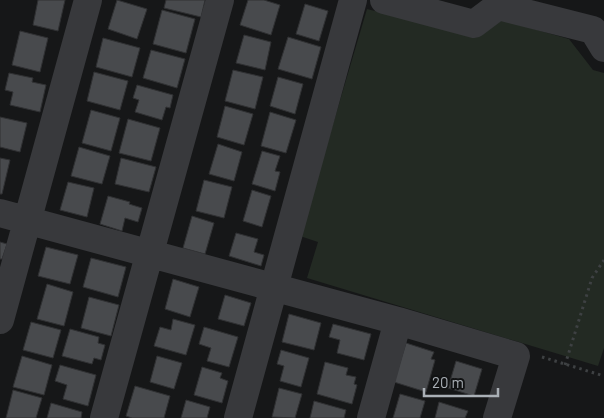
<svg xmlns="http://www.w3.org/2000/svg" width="604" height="418" viewBox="0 0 604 418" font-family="Barlow,sans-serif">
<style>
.green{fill:#232a23}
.building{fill:#484a4d;stroke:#303133}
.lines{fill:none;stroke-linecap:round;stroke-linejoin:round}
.path{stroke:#3e4143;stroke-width:3;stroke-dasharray:2.5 4;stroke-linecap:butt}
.street{stroke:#38393c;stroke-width:28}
</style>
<rect width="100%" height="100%" fill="#161718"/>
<path class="green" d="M367 9 477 37 502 20 569 39 593 70 604 73V348L598 366 307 278 318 242 300 236Z"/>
<path class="building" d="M38 0H65L58 31 33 25Z
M117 0 147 9 137 39 108 29Z
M166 0H205L201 17 164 8Z
M248 0H264L280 5 271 35 240 25Z
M305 4 328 11 319 41 296 34Z
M162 10 195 19 186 53 153 44Z
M20 31 48 38 40 72 12 65Z
M244 35 271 42 265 70 236 63Z
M288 37 321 47 312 79 278 69Z
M103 38 140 48 132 77 96 67Z
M151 50 185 59 177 88 143 78Z
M233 70 263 77 255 109 225 101Z
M94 72 128 81 120 110 87 101Z
M9 73 33 78 32 82 46 85 40 112 10 105 13 92 5 90Z
M278 77 303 84 295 114 270 106Z
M137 85 173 95 170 108 166 107 162 120 135 112 139 100 133 98Z
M225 106 253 114 244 145 217 137Z
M91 110 120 118 111 151 82 143Z
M270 112 296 120 286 153 261 146Z
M0 117 27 123 20 152 0 147Z
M128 119 160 128 151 161 119 153Z
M218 144 242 152 234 181 209 174Z
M79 147 110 156 102 184 71 176Z
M262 151 280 156 275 171 280 172 275 191 252 184Z
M0 158 10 160 2 194H0Z
M121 158 156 167 149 192 115 184Z
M204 180 232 187 224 218 196 211Z
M68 182 94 188 87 217 60 210Z
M252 190 271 196 262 227 243 221Z
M108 196 130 202 129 204 142 208 138 222 125 218 122 231 100 224Z
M192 216 214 223 205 254 183 248Z
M236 233 258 239 254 252 264 255 261 266 229 256Z
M0 242 7 244 2 259H0Z
M46 247 78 255 70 284 38 276Z
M91 258 126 267 118 297 83 287Z
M173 279 199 287 190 317 165 309Z
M47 284 73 292 64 326 37 319Z
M225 295 251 303 244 326 218 319Z
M89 297 119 305 111 336 81 328Z
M289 314 321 323 314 350 282 342Z
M173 319 195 325 186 355 154 346 160 327 171 330Z
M31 322 61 330 53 358 23 350Z
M333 324 371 334 364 360 337 353 340 340 329 337Z
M204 327 238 337 229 367 207 361 211 348 199 344Z
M70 329 99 337 98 343 105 345 101 360 94 358 92 364 62 356Z
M406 343 434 352 431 359 435 360 426 392 394 382Z
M281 350 309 358 301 387 280 381 284 366 277 364Z
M22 356 52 365 44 395 13 387Z
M157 356 182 363 174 389 150 382Z
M456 361 482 369 474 396 448 388Z
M325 362 348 368 346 375 356 377 354 384 357 385 352 404 317 394Z
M60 365 96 375 88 406 63 399 67 385 55 381Z
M202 367 222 373 220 378 228 381 222 403 194 395Z
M135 386 170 396 164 418H132L126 416Z
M279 388 302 394 295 418 272 417Z
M13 390 42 398 36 418H6Z
M400 394 425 401 420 418H393Z
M186 400 210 407 207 418H181Z
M314 401 346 410 344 418H310Z
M439 402 468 411 465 418H435Z
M51 403 82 412 81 418H47Z"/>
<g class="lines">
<path class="path" d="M542 357 604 376
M565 365 592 278 604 260"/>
<path class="street" d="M384 0 474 24 498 6 593 30 604 48
M0 213 398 321 516 356 497 418
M0 320 88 0
M104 418 220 0
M238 418 353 0
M371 418 398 321"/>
</g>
<path d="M424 388v8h74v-8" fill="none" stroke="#aab0b6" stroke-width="2.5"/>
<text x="432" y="388" font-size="15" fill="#aab0b6" stroke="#111213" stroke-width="4" paint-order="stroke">20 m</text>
</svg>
